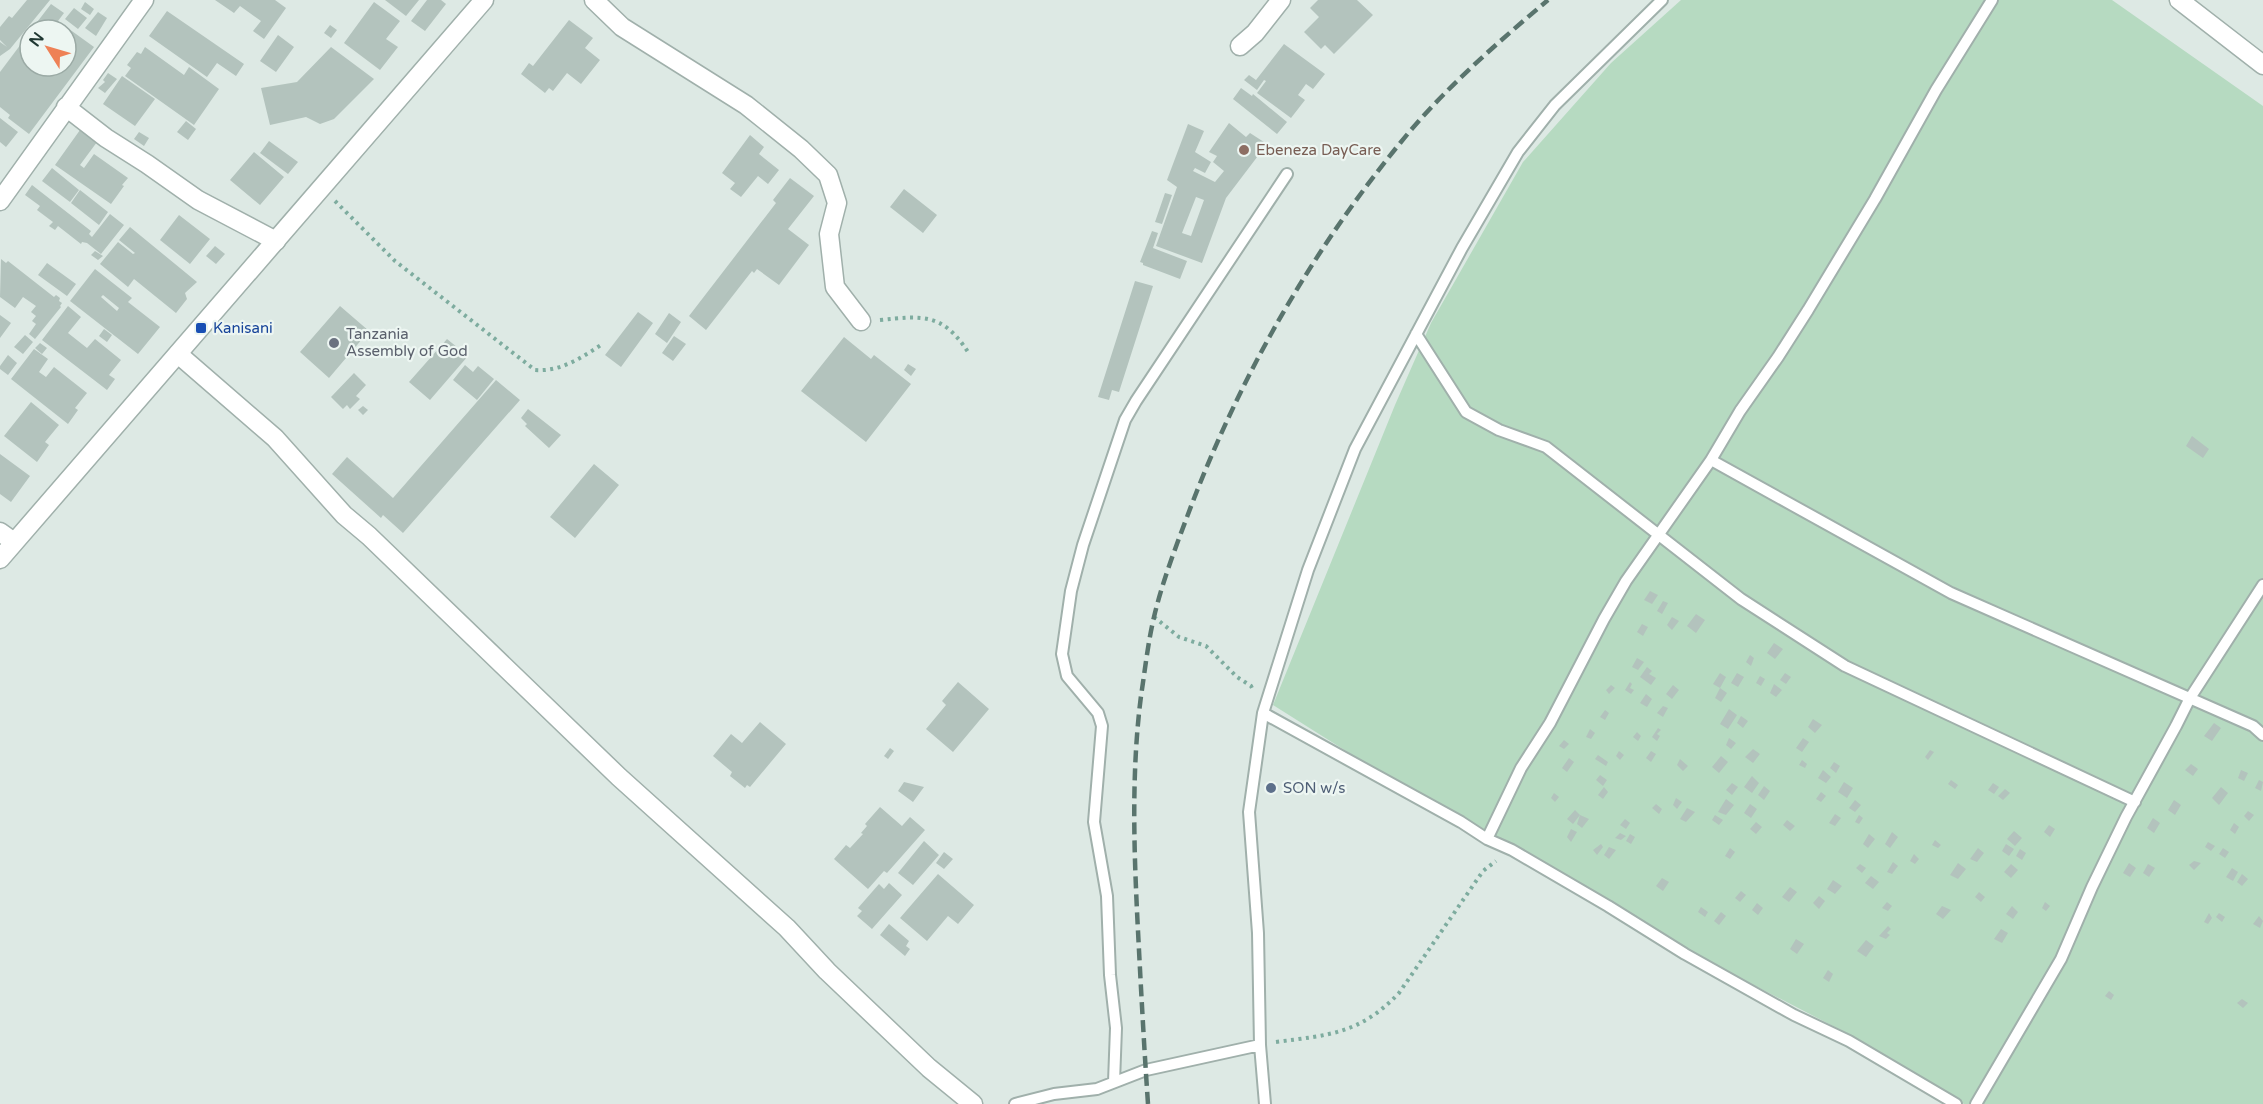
<svg xmlns="http://www.w3.org/2000/svg" width="2263" height="1104" viewBox="0 0 2263 1104" font-family="'Varela Round',sans-serif">
<style>
.green{fill:#b6dac1}
.building{fill:#b3c3bd;fill-rule:evenodd}
.lines{fill:none;stroke-linecap:round;stroke-linejoin:round}
.service-casing{stroke:#a0b0ab;stroke-width:14}
.minor-casing{stroke:#a0b0ab;stroke-width:21}
.tertiary-casing{stroke:#a0b0ab;stroke-width:21}
.path{stroke:#7eac9f;stroke-width:4;stroke-dasharray:3 4.5;stroke-linecap:butt}
.service{stroke:#fff;stroke-width:10}
.minor{stroke:#fff;stroke-width:18}
.tertiary{stroke:#fff;stroke-width:18}
.rail{stroke:#59746d;stroke-width:4.5;stroke-dasharray:12 6;stroke-linecap:butt}
.education-dot{fill:#8d6e63;stroke:#edf6f2;stroke-width:2}
.transit-dot{fill:#1a4fb4;stroke:#edf6f2;stroke-width:2}
.worship-dot{fill:#6b7280;stroke:#edf6f2;stroke-width:2}
.service-dot{fill:#5c6f8a;stroke:#edf6f2;stroke-width:2}
.labels{text-anchor:middle;dominant-baseline:central;stroke-width:4.5;stroke-linejoin:round;paint-order:stroke}
.education-label{font-size:15px;fill:#785e54;stroke:#edf6f2;text-anchor:start}
.transit-label{font-size:15px;fill:#164399;stroke:#edf6f2;text-anchor:start}
.worship-label{font-size:15px;fill:#5b616d;stroke:#edf6f2;text-anchor:start}
.service-label{font-size:15px;fill:#4e5e75;stroke:#edf6f2;text-anchor:start}
</style>
<rect width="100%" height="100%" fill="#dde9e4"/>
<path class="green" d="M1681 0H2112L2263 106V1104H1964L1860 1040 1682 948 1519 860 1273 705 1395 405 1431 323 1523 162 1611 63Z"/>
<path class="building" d="M27 0H50L10 49 0 56V42L7 47 0 40V27L9 16 12 18Z
M215 0H275L286 8 264 39 253 31 261 21 240 6 234 13Z
M385 0H419L406 16Z
M427 0H441L446 4 425 31 411 21Z
M1318 0H1357L1373 15 1334 54 1325 45 1321 49 1304 32 1319 17 1310 8Z
M85 2 94 9 90 15 81 9Z
M374 2 400 21 386 39 398 47 380 70 344 43Z
M51 4 64 13 58 21 94 47 29 134 8 118 10 115 0 107V72L30 32V66H66V30H31Z
M74 8 87 18 78 29 65 19Z
M167 11 244 64 236 76 217 63 207 77 149 36Z
M98 12 107 18 96 36 85 28Z
M569 20 593 38 585 48 600 60 581 84 567 73 553 91 549 88 545 93 521 74 529 63 533 66Z
M330 25 337 30 331 38 324 33Z
M278 35 294 47 276 72 260 61Z
M1284 44 1325 74 1313 89 1306 84 1298 95 1305 100 1291 118 1257 93 1266 81 1264 80 1257 90 1244 80 1249 75 1256 80Z
M145 47 184 75 189 67 219 89 194 125 125 76 131 68 127 65 137 52 141 54Z
M331 47 374 79 334 119 320 124 306 117 270 125 261 88 297 82Z
M108 73 117 79 105 93 98 88 105 82 103 80Z
M122 76 155 99 135 126 103 104Z
M1241 88 1252 96 1253 94 1287 122 1277 134 1233 99Z
M0 118 18 132 6 147 0 142Z
M186 121 196 129 188 140 177 132Z
M1229 123 1246 137 1250 133 1267 144 1226 198 1202 263 1156 246 1177 187 1167 180 1188 124 1204 131 1195 152 1211 162 1205 173 1195 168 1193 171 1215 182 1224 171 1213 162 1217 156 1209 152ZM1196 197 1204 200 1191 236 1182 233Z
M80 130 97 142 80 165 84 168 94 154 128 178 122 185 124 186 111 204 55 165Z
M139 132 149 138 144 146 134 139Z
M750 135 764 147 759 154 779 170 768 184 758 176 741 197 730 189 735 183 722 173Z
M269 141 298 162 288 174 260 153Z
M254 152 284 177 260 205 230 180Z
M52 168 79 190 70 202 42 181Z
M790 178 814 196 788 229 809 245 779 285 757 269 754 273 752 271 706 330 689 316 776 203 773 200Z
M32 185 91 231 89 234 92 237 110 214 124 225 101 254 87 243 82 242 81 244 58 226 55 230 49 226 53 222 37 210 40 206 25 195Z
M904 189 937 215 923 233 890 207Z
M80 190 108 212 99 225 71 203Z
M1165 193 1172 195 1162 224 1155 222Z
M179 215 210 239 190 264 160 240Z
M130 227 197 282 185 293 187 299 176 313 134 279 128 287 100 264 118 242 133 254 135 253 119 240Z
M1152 231 1158 233 1153 248 1187 261 1180 279 1143 265V263L1140 262Z
M215 246 225 254 216 264 206 256Z
M95 251 103 256 98 260 91 255Z
M1 259 6 263 8 261 54 297 56 295 60 298 59 301 62 303 60 306 61 307 35 339 29 334 36 324 32 321 36 316 31 312 36 306 23 297 15 308 0 297Z
M47 263 76 284 67 296 38 275Z
M95 269 132 298 128 302 160 327 138 354 70 301ZM103 295 119 308 117 311 101 297Z
M1135 281 1153 286 1119 392 1112 390 1109 400 1098 397Z
M68 306 81 317 68 333 87 348 95 339 121 360 109 375 115 379 107 390 42 340Z
M340 306 369 331 329 378 300 352Z
M638 312 653 323 621 367 605 355Z
M669 313 681 322 667 343 655 334Z
M0 315 11 323 0 338Z
M104 329 112 335 107 342 99 336Z
M25 335 33 342 23 354 14 347Z
M674 336 686 344 673 361 662 353Z
M844 337 871 359 874 355 911 384 866 442 801 391Z
M447 339 468 356 430 400 409 382Z
M40 343 47 348 42 354 35 348Z
M34 349 48 359 39 372 46 377 54 367 87 393 75 408 78 410 68 424 11 379Z
M8 355 17 363 8 375 0 369V366Z
M908 364 916 369 911 376 904 370Z
M465 365 473 372 478 366 494 379 477 400 453 380Z
M354 373 366 385 356 396 360 399 350 409 347 405 343 409 331 397Z
M496 380 520 400 403 533 383 515 381 518 332 474 347 457 393 498Z
M31 402 59 425 45 442 49 445 37 462 4 436Z
M363 406 368 410 363 415 358 410Z
M528 409 561 435 549 448 525 426 527 424 521 418Z
M2192 436 2209 449 2203 458 2186 446Z
M0 454 30 476 11 502 0 494Z
M594 464 619 485 575 538 550 517Z
M1650 591 1658 595 1652 604 1644 600Z
M1663 601 1668 603 1662 614 1657 611Z
M1696 614 1705 620 1696 633 1687 626Z
M1672 617 1679 621 1672 630 1667 625Z
M1642 624 1648 627 1643 636 1637 632Z
M1774 643 1783 649 1775 659 1767 653Z
M1750 655 1754 658 1751 666 1746 662Z
M1637 658 1644 662 1638 670 1632 667Z
M1647 667 1652 671 1649 674 1656 678 1651 685 1640 677Z
M1720 673 1726 677 1720 688 1727 693 1721 702 1715 698 1720 688 1713 684Z
M1737 673 1744 677 1738 687 1731 683Z
M1785 673 1791 677 1786 684 1780 680Z
M1760 676 1765 679 1761 686 1756 683Z
M958 682 989 709 953 752 926 729 946 705 942 701Z
M1630 682 1632 684 1630 688 1634 690 1631 694 1625 690Z
M1774 684 1782 690 1776 697 1770 693Z
M1611 685 1615 688 1609 694 1606 690Z
M1673 685 1679 690 1672 699 1666 694Z
M1646 694 1652 699 1647 707 1640 703Z
M1663 706 1668 708 1663 717 1657 713Z
M1729 709 1737 715 1728 729 1720 724Z
M1605 710 1609 713 1605 720 1600 717Z
M1741 716 1748 721 1743 728 1737 723Z
M1813 719 1822 725 1815 733 1808 727Z
M760 722 786 744 750 787 747 785 745 788 730 776 732 772 713 756 731 734 742 743Z
M2214 723 2221 728 2212 741 2204 736Z
M1658 728 1661 730 1657 734 1660 736 1657 741 1652 737Z
M1590 729 1595 733 1591 739 1586 737Z
M1637 732 1641 736 1638 741 1633 737Z
M1729 738 1736 743 1731 749 1726 745Z
M1803 738 1809 742 1802 752 1796 748Z
M1564 740 1569 744 1564 749 1559 746Z
M890 748 894 751 888 759 884 756Z
M1753 749 1760 754 1753 763 1745 757Z
M1930 750 1934 752 1928 760 1925 757Z
M1619 751 1624 755 1620 760 1616 756Z
M1651 751 1656 754 1651 762 1646 758Z
M1598 755 1608 762 1606 766 1595 759Z
M1721 756 1728 762 1719 773 1712 767Z
M1569 758 1574 762 1567 772 1562 768Z
M1680 759 1688 766 1683 771 1677 765Z
M1802 760 1807 764 1805 768 1799 765Z
M1834 762 1840 766 1836 773 1830 768Z
M2191 764 2198 769 2193 776 2185 770Z
M1823 770 1831 777 1826 783 1818 778Z
M2241 770 2248 773 2244 781 2238 778Z
M1600 775 1607 780 1603 786 1596 780Z
M1752 776 1759 783 1752 793 1744 787Z
M1951 780 1958 785 1955 789 1948 784Z
M2259 780 2263 782 2261 791 2255 788Z
M904 782 924 787 913 802 898 791Z
M1844 782 1853 788 1847 798 1838 792Z
M1732 783 1738 787 1732 795 1726 790Z
M1993 783 1999 787 1994 794 1988 790Z
M1764 786 1770 791 1764 800 1758 795Z
M1604 787 1608 792 1603 799 1598 795Z
M2221 787 2228 793 2219 805 2212 798Z
M2005 789 2010 793 2003 800 1998 796Z
M1821 792 1826 796 1821 802 1816 799Z
M1554 793 1559 797 1555 802 1551 798Z
M1676 798 1682 802 1677 809 1673 805Z
M1726 799 1734 805 1726 815 1718 812Z
M1855 800 1861 805 1855 812 1849 808Z
M2174 800 2181 805 2175 815 2168 810Z
M1656 804 1662 809 1659 814 1652 808Z
M1750 804 1757 809 1751 818 1744 813Z
M880 807 902 826 910 817 925 830 887 873 884 871 868 889 834 859 846 845 850 848 863 834 861 833 867 826 865 824Z
M1687 808 1695 812 1686 822 1680 819Z
M1575 810 1580 815 1573 824 1567 819Z
M2248 811 2254 815 2249 821 2244 816Z
M1835 814 1841 818 1835 826 1829 823Z
M1580 815 1589 819 1582 828 1577 824Z
M1715 815 1723 820 1719 825 1712 820Z
M1859 815 1863 818 1859 824 1855 822Z
M2153 818 2160 823 2154 833 2147 828Z
M1625 819 1630 823 1626 829 1620 825Z
M1787 820 1795 826 1790 831 1783 825Z
M1756 822 1762 827 1756 834 1750 829Z
M2234 823 2239 827 2235 834 2230 830Z
M2049 825 2055 829 2050 837 2044 832Z
M1571 829 1577 832 1571 842 1567 837Z
M2014 831 2022 838 2015 846 2007 839Z
M1892 832 1898 837 1890 848 1885 844Z
M1620 833 1626 836 1621 840 1615 838Z
M1630 834 1635 837 1631 844 1626 841Z
M1869 834 1875 839 1868 848 1863 844Z
M1935 840 1941 845 1938 848 1932 845Z
M924 841 939 855 913 885 898 873Z
M2208 842 2215 846 2211 851 2205 847Z
M1601 844 1603 847 1597 855 1593 850Z
M2006 844 2014 849 2009 856 2002 851Z
M1609 847 1616 850 1609 859 1604 855Z
M1730 848 1735 852 1730 859 1725 856Z
M1978 848 1984 853 1977 862 1970 859Z
M2223 848 2229 852 2225 858 2219 854Z
M2020 849 2026 853 2022 860 2016 856Z
M944 852 953 859 944 869 936 863Z
M1914 854 1919 859 1915 864 1910 861Z
M2194 861 2201 863 2194 870 2189 865Z
M1893 862 1898 866 1892 874 1887 872Z
M1958 863 1966 869 1958 879 1950 875Z
M2129 863 2136 868 2130 877 2123 873Z
M1860 864 1866 868 1862 873 1856 868Z
M2011 864 2018 870 2011 878 2004 872Z
M2148 864 2155 868 2149 877 2143 873Z
M2232 868 2238 872 2233 881 2226 877Z
M938 874 974 905 958 924 948 916 927 941 900 918Z
M2242 874 2248 879 2242 886 2237 882Z
M1871 876 1879 882 1873 889 1865 883Z
M1662 878 1669 882 1663 891 1656 886Z
M1833 880 1842 886 1835 894 1827 889Z
M889 883 902 895 872 929 857 916 862 911 858 908 879 884 884 889Z
M1790 887 1797 892 1789 902 1782 897Z
M1741 891 1746 895 1740 902 1735 898Z
M1979 892 1985 897 1981 902 1975 897Z
M1819 896 1825 901 1819 909 1813 903Z
M1887 902 1892 906 1888 911 1882 908Z
M2045 902 2050 906 2046 911 2042 908Z
M1757 903 1763 908 1758 915 1752 910Z
M1942 906 1951 910 1943 919 1936 914Z
M2012 906 2018 912 2013 919 2006 914Z
M1701 907 1708 912 1705 917 1698 912Z
M1721 912 1726 916 1719 925 1714 921Z
M2209 913 2212 918 2208 924 2204 922Z
M2219 913 2225 917 2222 922 2216 917Z
M2259 916 2263 921 2260 928 2253 924Z
M889 924 909 941 906 946 910 949 905 956 880 935Z
M1888 926 1891 929 1887 933 1890 935 1886 939 1879 936Z
M2001 929 2008 933 2002 943 1994 939Z
M1796 939 1804 944 1797 954 1790 949Z
M1866 940 1874 946 1866 957 1857 951Z
M1828 970 1833 974 1829 982 1823 978Z
M2109 991 2114 995 2111 1000 2105 996Z
M2242 999 2248 1003 2243 1008 2237 1003Z"/>
<g class="lines">
<g class="service-casing">
<path id="service" d="M1416 334 1466 412 1499 430 1546 447 1741 599 1845 666 2135 802
M1711 460 1951 593 2253 726 2263 735
M1263 713 1461 822 1487 839 1512 850 1608 906 1685 954 1794 1015 1849 1041 1956 1104
M1487 839 1521 768 1550 723 1604 619 1626 581 1711 460 1740 411 1778 357 1808 310 1875 199 1936 90 1992 0
M1114 1082 1116 1028 1110 975 1107 896 1094 822 1102 726 1098 713 1067 676 1062 654 1071 591 1083 545 1125 420 1136 401 1287 174
M1015 1104 1054 1094 1097 1089 1146 1070 1260 1045
M1265 1104 1260 1045 1258 933 1249 812 1263 713 1308 570 1355 449 1462 248 1518 152 1555 105 1662 0
M1976 1104 2061 959 2092 887 2126 817 2176 726 2190 698 2263 585"/>
</g>
<g class="minor-casing">
<path id="minor" d="M594 0 622 27 746 105 801 149 828 175 837 203 829 234 835 287 861 321
M1240 46 1255 33 1281 0
M66 107 106 138 147 164 198 200 276 241
M0 201 144 0
M178 354 275 438 344 515 369 536 619 777 787 928 827 971 929 1068 973 1104
M0 532 14 542"/>
</g>
<g class="tertiary-casing">
<path id="tertiary" d="M2179 0 2263 65
M0 559 484 0"/>
</g>
<path class="path" d="M335 201 395 261 535 370C560 372 581 358 601 345
M880 320C922 316 942 312 968 352
M1154 617 1179 637 1206 646 1237 677 1251 686 1253 690
M1276 1042C1329 1035 1360 1034 1399 993L1483 871 1496 861"/>
<use href="#service" class="service"/>
<use href="#minor" class="minor"/>
<use href="#tertiary" class="tertiary"/>
<path class="rail" d="M1148 1104C1144 1046 1141 989 1138 931 1134 853 1131 774 1141 696 1145 670 1148 642 1154 617 1162 583 1175 549 1187 517 1237 382 1310 253 1401 142 1444 89 1496 44 1548 0"/>
</g>
<circle class="education-dot" cx="1244" cy="150" r="6"/>
<rect class="transit-dot" x="195" y="322" width="12" height="12" rx="3"/>
<circle class="worship-dot" cx="334" cy="343" r="6"/>
<circle class="service-dot" cx="1271" cy="788" r="6"/>
<g class="labels">
<g class="education-label">
<text x="1256" y="150">Ebeneza DayCare</text>
</g>
<g class="transit-label">
<text x="213" y="328">Kanisani</text>
</g>
<g class="worship-label">
<text x="346" y="334">Tanzania<tspan x="346" dy="17">Assembly of God</tspan></text>
</g>
<g class="service-label">
<text x="1283" y="788">SON w/s</text>
</g>
</g>
<g transform="translate(48 48) rotate(307)"><circle r="28" fill="#edf6f2" stroke="#9baaa5" stroke-width="1.5"/>
<path d="M0-4.5L10 22L0 15L-10 22Z" fill="#ee8156"/>
<text y="-9" font-size="16" font-weight="bold" text-anchor="middle" fill="#1f3732">N</text>
</g>
</svg>
